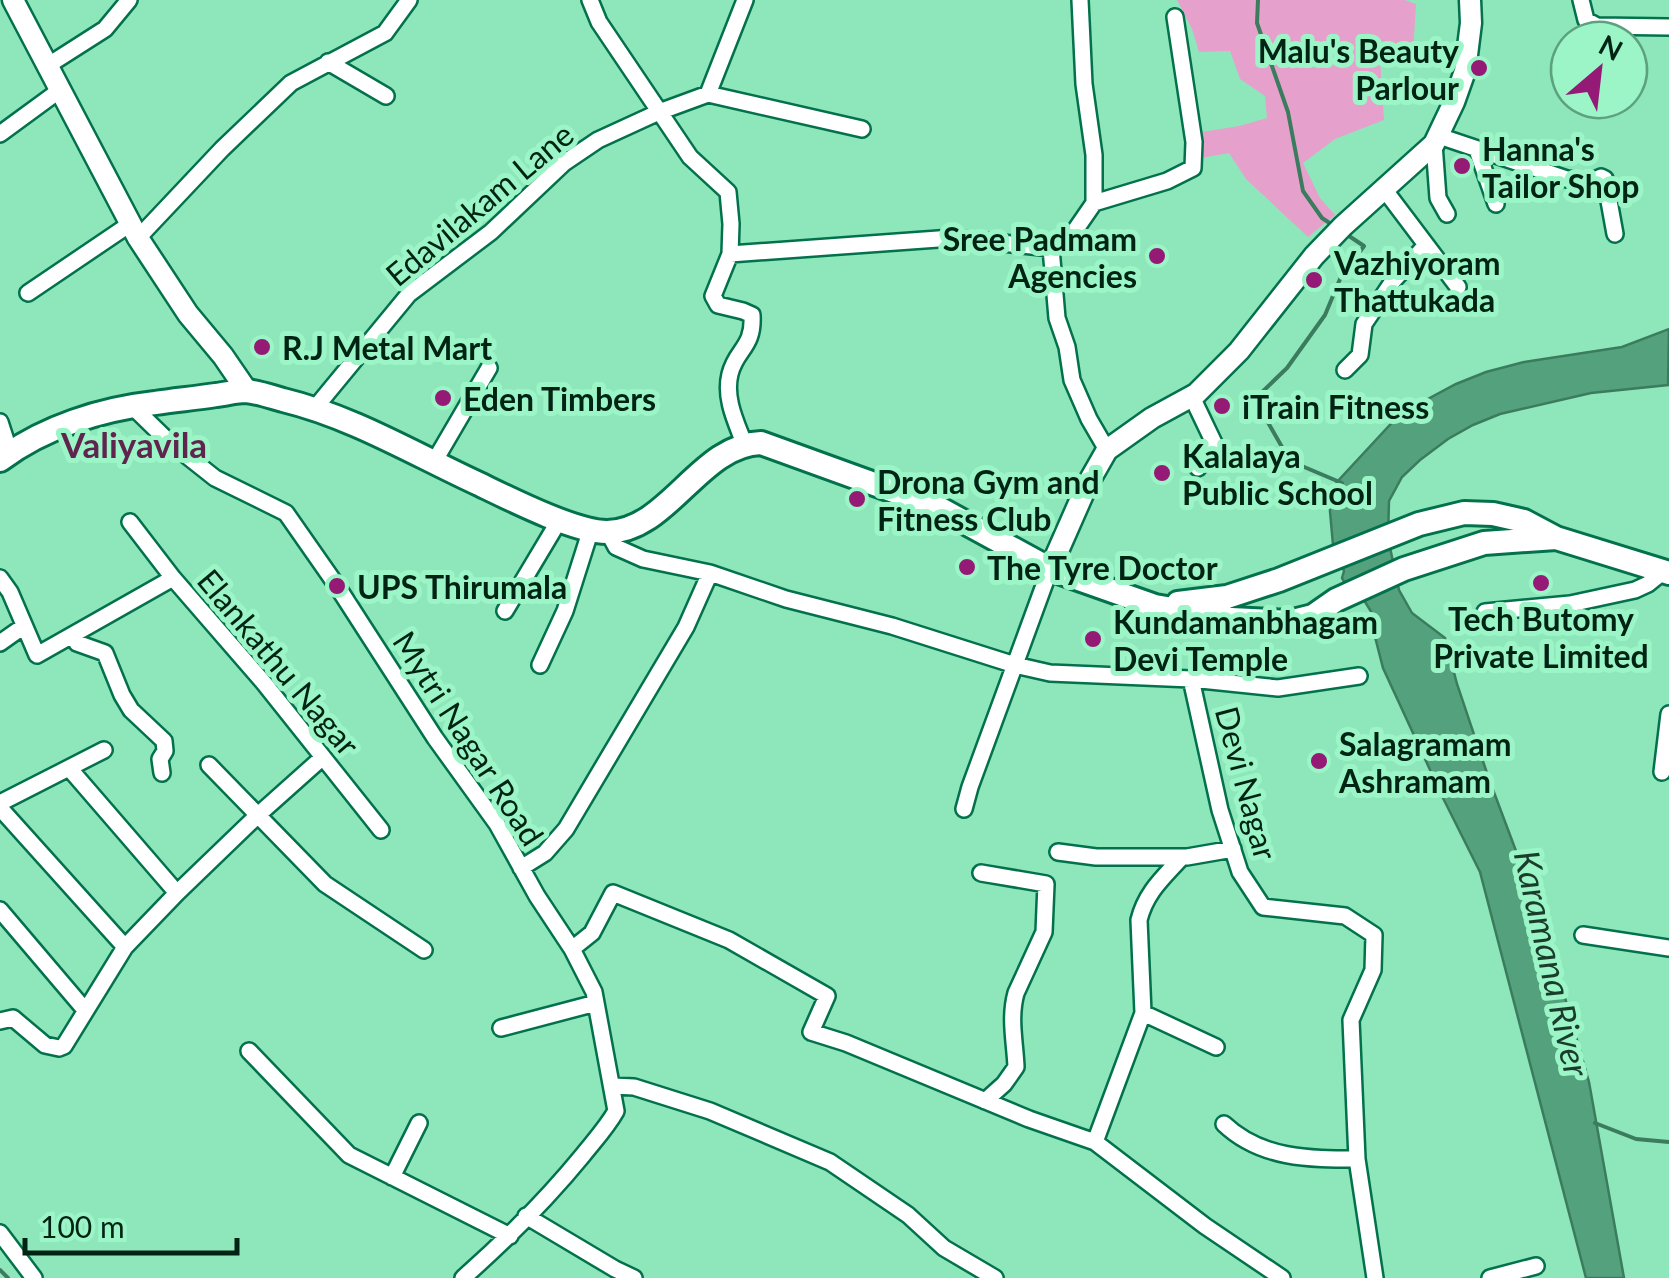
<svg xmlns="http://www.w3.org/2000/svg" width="1669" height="1278" viewBox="0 0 1669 1278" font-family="Lato,sans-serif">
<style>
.green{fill:#e5a1cc}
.water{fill:#54a27d;stroke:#3b7c5e;stroke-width:2.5}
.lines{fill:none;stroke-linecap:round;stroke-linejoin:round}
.stream{stroke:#3b7c5e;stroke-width:4}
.minor-casing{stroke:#03724c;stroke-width:20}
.tertiary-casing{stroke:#03724c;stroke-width:25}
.secondary-casing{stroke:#03724c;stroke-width:28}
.minor{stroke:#fff;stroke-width:15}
.tertiary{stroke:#fff;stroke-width:20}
.secondary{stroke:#fff;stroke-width:22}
.poi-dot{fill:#941a75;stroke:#9bf5c7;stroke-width:4}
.labels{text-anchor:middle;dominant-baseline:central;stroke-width:10;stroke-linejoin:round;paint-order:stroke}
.poi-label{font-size:32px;font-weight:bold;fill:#002414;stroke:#9bf5c7;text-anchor:start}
.street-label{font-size:32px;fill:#002414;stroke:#9bf5c7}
.neighbourhood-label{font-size:35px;font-weight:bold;fill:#60254e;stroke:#9bf5c7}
.water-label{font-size:35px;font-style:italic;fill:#193c2b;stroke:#9bf5c7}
</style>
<rect width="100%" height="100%" fill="#8ee7ba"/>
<path class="green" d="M1177 0H1405L1416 4 1413 55 1380 59 1384 120 1335 139 1303 163 1320 198 1335 215 1308 237 1246 179 1229 153 1201 158 1202 132 1239 126 1267 118 1265 96 1240 79 1230 51 1199 52 1192 29Z"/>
<path class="water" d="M1669 329 1668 385 1591 393 1500 414 1473 425 1448 439 1420 460 1402 477 1389 501 1388 538 1399 590 1412 613 1445 638 1457 684 1489 779 1546 931 1589 1082 1624 1278H1586L1480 872 1443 798 1383 668 1374 633 1375 618 1359 592 1346 585 1342 578 1344 571 1333 545 1329 500 1337 482 1400 414 1456 384 1486 372 1524 362 1622 347Z"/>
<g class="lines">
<path class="stream" d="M1258 0 1257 23 1288 112 1303 191 1322 218 1334 226
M1342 483 1290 461 1266 419 1259 395 1287 368 1325 315 1340 279 1364 246 1346 234
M1595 1123 1636 1139 1669 1142
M0 1270 8 1278"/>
<g class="minor-casing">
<path id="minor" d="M590 0 599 22 690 157 728 192 731 224 730 254 713 296 718 305 743 311 752 315C754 348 736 349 730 374 724 398 736 422 744 443
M1080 0 1084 84 1094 155V203L1074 232 1051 248 1057 318 1067 347 1072 380 1089 419 1107 450
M1581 0 1586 20 1597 26 1669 27
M328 62 386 96
M47 66 105 29 129 0
M708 94 745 0
M0 134 60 90
M1439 136 1567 179 1590 182 1601 177 1605 179 1615 234
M1434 144 1438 198 1447 214
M1477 150 1496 204
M1384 189 1458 287
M1094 203 1167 181 1193 168 1194 142 1175 17
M138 238 222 149 291 83 385 33 409 0
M730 254 952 238 1051 248
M28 293 130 224
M1345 370 1360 355 1364 324 1393 281 1426 245
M1192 397 1214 443 1198 468
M132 406 167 440 215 478 286 513 337 586 435 738 497 824 537 896 572 949 594 992 616 1111C607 1127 595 1140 583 1155 547 1199 506 1240 463 1278
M315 408 409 294 491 232 564 163 598 140 659 112 708 94 862 129
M0 422 10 453
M434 462 489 368
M130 522 173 578
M608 532 616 547 643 559 710 573 786 599 892 626 1015 665 1050 673 1191 679 1220 810 1240 872 1263 907 1345 916 1374 935 1373 970 1351 1020 1357 1159 1375 1278
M0 578 10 592 37 655 173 578 264 683 381 830
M505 611 560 519
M1485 612 1570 604 1635 590 1648 584 1664 571
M75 635 77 643 105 653 122 695 131 710 164 741 165 751 160 759 162 773
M0 643 24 626
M540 665 565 611 591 529
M1191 679 1278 688 1359 676
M209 765 325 884 424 950
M69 768 177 893
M1662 772 1669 714
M0 803 104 750
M0 808 125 947
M964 809 970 787 1050 569
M1058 852 1096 857H1187L1233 849
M521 868 545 853 566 829 686 627 710 573
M981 873 1046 884 1044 932 1016 993C1009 1018 1015 1042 1016 1067L1004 1084 985 1101
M0 910 85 1010
M1583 935 1669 948
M572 949 592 933 613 893 729 940 827 996 811 1032 846 1043 1029 1119 1095 1142 1205 1226 1282 1278
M1143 1013 1216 1047
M0 1021 13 1018 45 1045 59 1048 64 1046 125 947 177 893 258 815 323 757
M501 1028 596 1003
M249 1051 349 1155 510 1236
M613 1086 634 1087 710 1111 830 1162 908 1215 944 1248 995 1278
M1224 1124C1261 1159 1309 1159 1357 1159
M1095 1142 1143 1013 1139 920C1146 892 1163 878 1182 857
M392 1177 419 1123
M526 1216 615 1269 634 1278
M0 1233 34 1278
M1490 1278 1536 1266"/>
</g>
<g class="tertiary-casing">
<path id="tertiary" d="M13 0 138 238 188 314 223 356 247 391
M1050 569 1087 485 1107 450 1152 418 1196 394 1239 351 1314 256 1343 226 1434 144 1454 102 1465 71 1471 23 1470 0"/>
</g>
<g class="secondary-casing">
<path id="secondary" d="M0 460C44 427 101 409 155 403 176 400 196 398 216 395 226 394 236 391 246 391 258 392 272 397 283 400 353 417 414 454 479 484 508 498 575 532 607 532 669 531 699 445 761 443L935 506 1050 569 1155 606 1231 619 1289 622 1313 616 1336 600 1404 569 1484 543 1556 538
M1178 603 1227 597 1279 580 1419 524 1464 513 1493 514 1524 521 1556 538 1669 573"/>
</g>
<use href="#minor" class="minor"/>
<use href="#tertiary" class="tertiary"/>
<use href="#secondary" class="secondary"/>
</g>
<g class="poi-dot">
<circle cx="1479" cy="68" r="10"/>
<circle cx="1462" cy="166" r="10"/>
<circle cx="1157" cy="256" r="10"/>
<circle cx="1314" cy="280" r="10"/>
<circle cx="262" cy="347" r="10"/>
<circle cx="443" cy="398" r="10"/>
<circle cx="1222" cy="406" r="10"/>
<circle cx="1162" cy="473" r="10"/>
<circle cx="857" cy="499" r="10"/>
<circle cx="967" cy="567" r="10"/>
<circle cx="1541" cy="583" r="10"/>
<circle cx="337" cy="586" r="10"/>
<circle cx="1093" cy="639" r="10"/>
<circle cx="1319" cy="761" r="10"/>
</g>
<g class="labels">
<g class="poi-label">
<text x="1459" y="50" text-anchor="end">Malu's Beauty<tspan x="1459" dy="37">Parlour</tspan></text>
<text x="1482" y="148">Hanna's<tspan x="1482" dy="37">Tailor Shop</tspan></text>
<text x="1137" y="238" text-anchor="end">Sree Padmam<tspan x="1137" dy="37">Agencies</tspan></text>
<text x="1334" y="262">Vazhiyoram<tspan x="1334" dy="37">Thattukada</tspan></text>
<text x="282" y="347">R.J Metal Mart</text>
<text x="463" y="398">Eden Timbers</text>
<text x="1242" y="406">iTrain Fitness</text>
<text x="1182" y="455">Kalalaya<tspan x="1182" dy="37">Public School</tspan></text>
<text x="877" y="481">Drona Gym and<tspan x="877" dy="37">Fitness Club</tspan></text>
<text x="987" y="567">The Tyre Doctor</text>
<text x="357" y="586">UPS Thirumala</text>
<text x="1541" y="618" text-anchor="middle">Tech Butomy<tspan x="1541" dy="37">Private Limited</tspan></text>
<text x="1113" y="621">Kundamanbhagam<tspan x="1113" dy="37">Devi Temple</tspan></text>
<text x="1339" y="743">Salagramam<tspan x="1339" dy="37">Ashramam</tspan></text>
</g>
<g class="street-label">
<text transform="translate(479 204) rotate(-40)">Edavilakam Lane</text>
<text transform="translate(279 662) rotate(50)">Elankathu Nagar</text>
<text transform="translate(469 738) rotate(57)">Mytri Nagar Road</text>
<text transform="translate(1247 783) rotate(75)">Devi Nagar</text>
</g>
<g class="neighbourhood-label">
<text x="134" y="444">Valiyavila</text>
</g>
<g class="water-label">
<text transform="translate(1553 963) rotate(77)">Karamana River</text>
</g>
</g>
<g transform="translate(1599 70) rotate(28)"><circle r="48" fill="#9bf5c7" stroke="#5da17f" stroke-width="2.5"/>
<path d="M0-8L18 38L0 25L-18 38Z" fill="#941a75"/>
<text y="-15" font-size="28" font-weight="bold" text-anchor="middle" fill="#002414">N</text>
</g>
<path d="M25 1238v15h212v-15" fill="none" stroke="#002414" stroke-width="5"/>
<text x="40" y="1238" font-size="30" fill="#002414" stroke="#9bf5c7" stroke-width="8" paint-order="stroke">100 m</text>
</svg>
